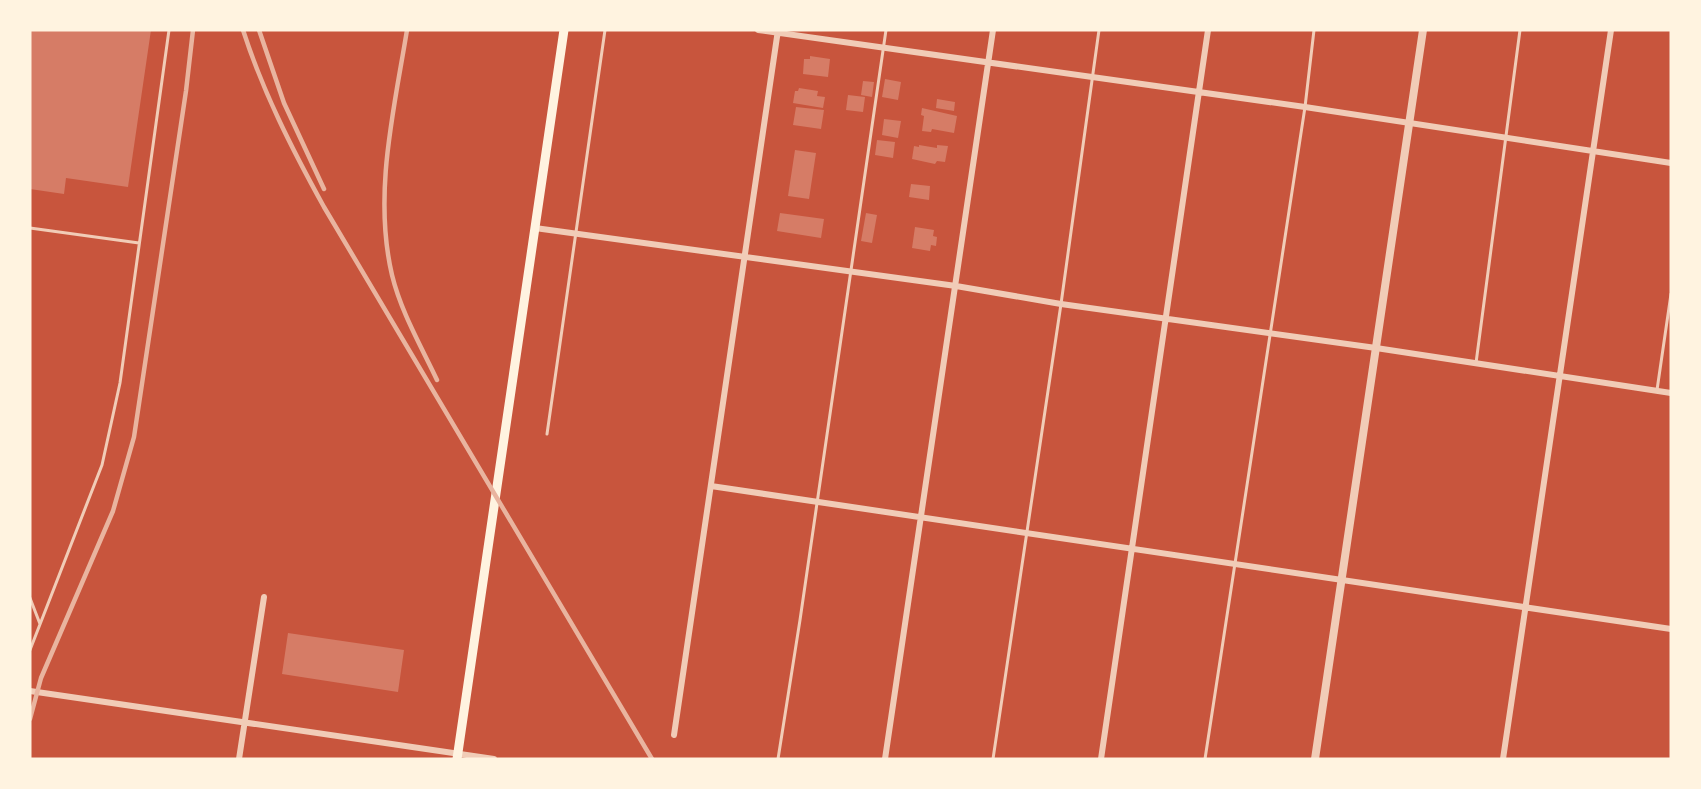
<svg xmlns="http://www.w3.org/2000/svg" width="1701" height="789" viewBox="0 0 1701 789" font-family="'Open Sans',sans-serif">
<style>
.building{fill:#d67c66}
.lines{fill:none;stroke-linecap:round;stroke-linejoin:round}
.service{stroke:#f1ccb7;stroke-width:3}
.minor{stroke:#f1ccb7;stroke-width:6}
.tertiary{stroke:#f1ccb7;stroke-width:8}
.secondary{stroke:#fff3e0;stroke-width:9}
.rail{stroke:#e9b49f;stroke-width:4.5}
</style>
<rect width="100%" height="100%" fill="#c8553d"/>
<path class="building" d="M30 30H151L128 187 66 178 64 194 30 189Z
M810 56 830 59 828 77 803 74 804 59H810Z
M885 79 901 82 898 100 882 97Z
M863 81 874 82 872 97 861 95Z
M799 88 818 91 817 96 825 97 823 108 793 103 795 91H798Z
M848 95 865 97 863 112 846 110Z
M937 99 955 102 954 111 936 108Z
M796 107 824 110 821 129 793 125Z
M922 108 957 116 954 133 932 129 931 132 922 131 924 116 921 115Z
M884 119 901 121 898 138 882 135Z
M877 140 895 142 893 158 875 155Z
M919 145 937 148V145L948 146 945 162 937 161 935 164 912 159 914 146 919 147Z
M795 150 816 153 809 199 788 196Z
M911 184 930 186 929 200 909 197Z
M780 213 824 219 821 238 777 231Z
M866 213 877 215 872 243 861 241Z
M915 227 934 230 933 236 937 237 936 246 931 245 930 251 912 248Z
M288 633 404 650 398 692 282 674Z"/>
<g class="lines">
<path class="service" d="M30 228 139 243
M1476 363 1520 30
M1657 390 1671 294
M547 434 605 30
M30 598 40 624
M30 650 102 465 120 383 169 30
M778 759 800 620 886 30
M993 759 1061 304 1099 30
M1205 759 1305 107 1314 30"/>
<path class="minor" d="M758 30 1305 107 1671 163
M535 228 956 286 1061 304 1376 348 1671 393
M711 486 1671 629
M30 691 494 759
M674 735 778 30
M239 759 264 597
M885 759 993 30
M1101 759 1208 30
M1503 759 1611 30"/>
<path class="tertiary" d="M1315 759 1423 30"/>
<path class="secondary" d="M457 759 564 30"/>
<path class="rail" d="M243 30C263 92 292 149 324 207L652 759
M259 30 284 103 324 189
M407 30C394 110 373 194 392 275 401 312 421 346 437 380
M30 719 41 678 113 511 134 437 186 91 193 30"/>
</g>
<rect width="1701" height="789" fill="none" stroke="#fff3e0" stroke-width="63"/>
</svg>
